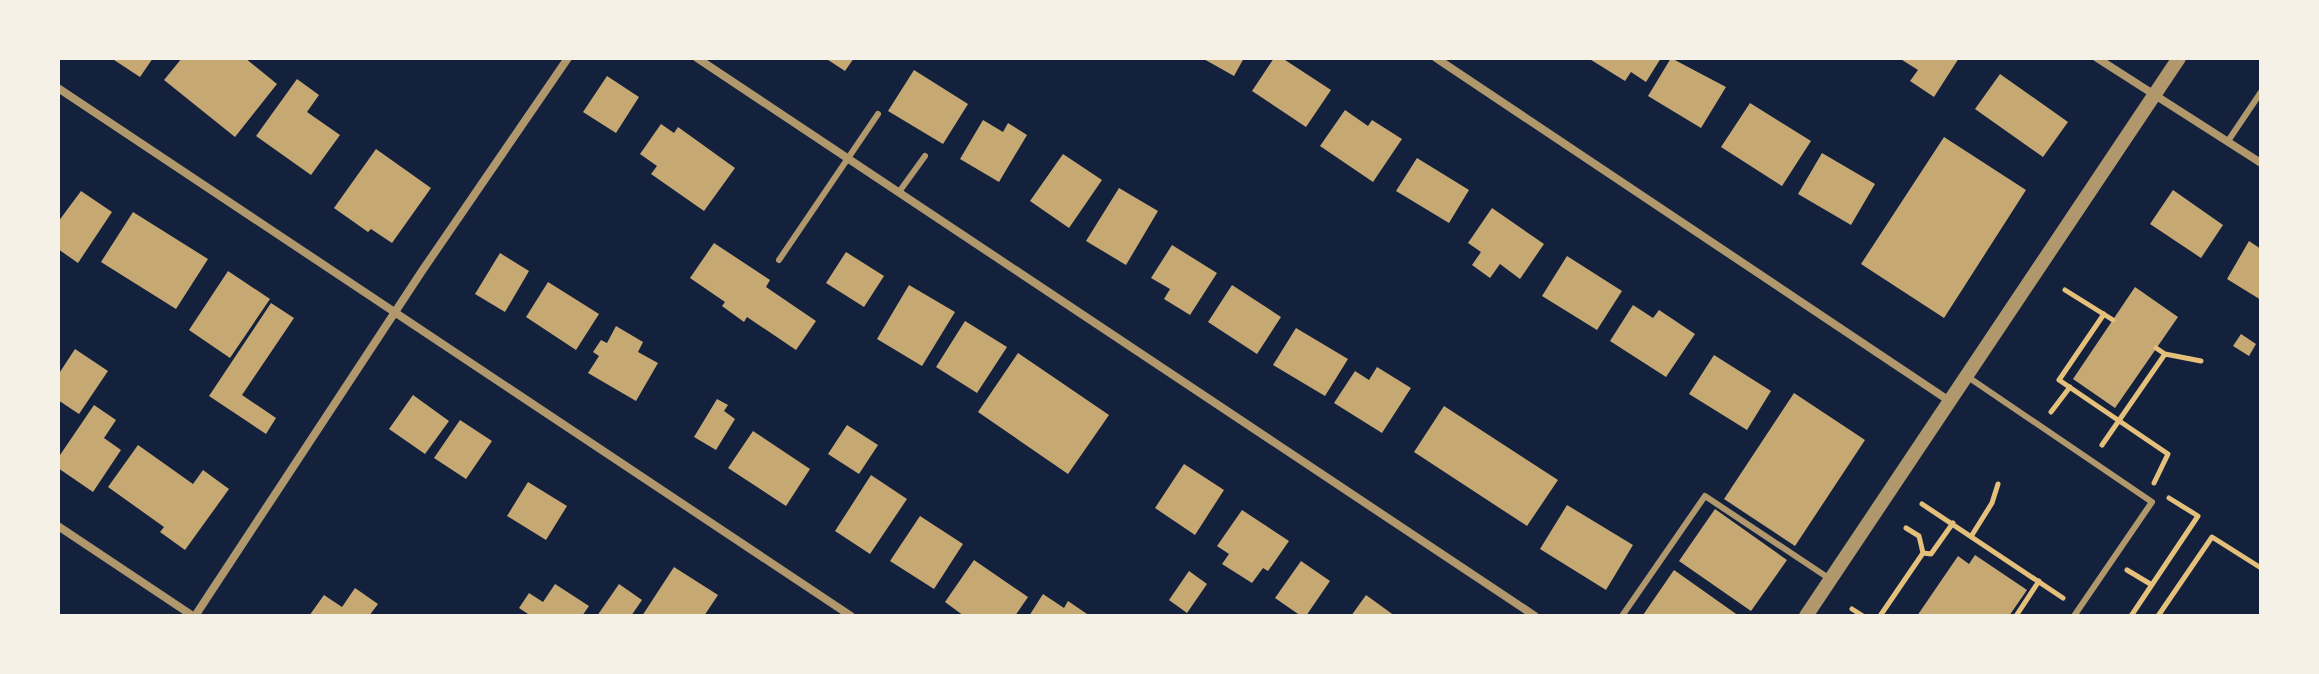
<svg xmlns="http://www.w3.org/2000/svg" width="2319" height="674" viewBox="0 0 2319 674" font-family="'Roboto Condensed',sans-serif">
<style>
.building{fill:#c6a872}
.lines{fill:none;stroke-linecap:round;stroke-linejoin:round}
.path{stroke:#e5c07b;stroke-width:5}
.service{stroke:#b1986c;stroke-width:6}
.minor{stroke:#b1986c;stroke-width:8}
.tertiary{stroke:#b1986c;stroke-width:14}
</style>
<rect width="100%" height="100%" fill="#14213d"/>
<path class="building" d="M111 58H153L140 77Z
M182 58H245L277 84 235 137 164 80Z
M825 58H854L845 71Z
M1202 58H1244L1234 76Z
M1274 58H1282L1331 90 1306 127 1252 91Z
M1588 58H1661L1646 82 1631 72 1625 81Z
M1671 58 1726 87 1701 128 1648 96Z
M1899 58H1959L1934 97 1910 81 1918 70Z
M914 70 968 104 943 144 888 111Z
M2000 74 2068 122 2043 157 1975 109Z
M607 76 639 97 616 133 583 112Z
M297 79 319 95 307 112 340 135 311 175 256 136Z
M1750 103 1811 141 1782 186 1721 147Z
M1345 110 1368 126 1372 120 1402 139 1373 182 1320 146Z
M983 120 1003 132 1008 123 1027 135 999 182 960 159Z
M661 124 674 133 678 127 735 168 704 211 651 174 657 166 640 154Z
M1944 137 2026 190 1944 318 1861 264Z
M376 149 431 188 392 243 371 229 368 232 334 208Z
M1822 153 1875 184 1851 225 1798 194Z
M1063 154 1102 180 1069 228 1030 201Z
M1417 158 1469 190 1449 223 1396 191Z
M1119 188 1158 211 1126 265 1086 241Z
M2173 190 2223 225 2201 258 2150 224Z
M81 191 112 212 78 263 58 249V222Z
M1492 208 1544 244 1520 279 1500 264 1490 278 1472 265 1481 252 1468 243Z
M133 212 208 259 176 309 101 262Z
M2249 241 2261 249V300L2227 279Z
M714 243 770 280 766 287 816 321 796 350 747 317 744 322 722 306 725 302 690 278Z
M1172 245 1217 273 1190 315 1164 299 1170 289 1151 278Z
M846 252 884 276 864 307 826 283Z
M500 253 529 271 505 312 475 294Z
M1567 256 1622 291 1597 330 1542 296Z
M228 271 270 299 230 358 189 330Z
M548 282 599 314 576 350 526 317Z
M909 285 955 312 922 366 877 339Z
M1232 285 1281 317 1257 354 1208 322Z
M2135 287 2178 317 2115 408 2073 379Z
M271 303 294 318 242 395 276 418 266 434 209 396Z
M1633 305 1653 318 1659 310 1695 334 1666 377 1610 341Z
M965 321 1007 347 977 393 936 367Z
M616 326 643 342 638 352 658 363 636 401 588 373 599 356 593 352 601 340 607 343Z
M1296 328 1348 359 1325 396 1273 365Z
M2241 334 2256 344 2249 356 2233 346Z
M75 349 108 371 79 414 58 400V375Z
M1018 353 1109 415 1068 474 978 412Z
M1714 355 1771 391 1747 430 1689 394Z
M1377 367 1411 388 1382 433 1334 403 1355 371 1369 380Z
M1794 393 1865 440 1795 546 1724 499Z
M413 395 449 421 425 454 389 429Z
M717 399 728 405 724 411 735 419 716 450 694 437Z
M94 405 116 420 104 438 121 450 93 492 58 468V458Z
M1444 406 1558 480 1527 526 1414 452Z
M460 420 492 441 466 479 434 458Z
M847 425 878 445 859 474 828 454Z
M753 431 810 469 786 506 728 468Z
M138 445 193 484 203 470 229 489 185 550 160 532 164 527 108 487Z
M1184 464 1224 490 1195 535 1155 508Z
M871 475 907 499 870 554 835 531Z
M528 482 567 506 546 540 507 516Z
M1567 505 1633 545 1606 590 1540 549Z
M1715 509 1787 560 1751 611 1679 561Z
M1242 510 1289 541 1268 571 1263 568 1252 583 1222 564 1229 554 1217 546Z
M920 516 963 544 934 589 890 561Z
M1975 555 2027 590 2009 616H1917L1958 556 1969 564Z
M974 560 1028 597 1015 616H964L945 602Z
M1301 561 1330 581 1306 616H1301L1275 598Z
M674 567 718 595 704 616H642Z
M1674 570 1739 616 1643 615Z
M1189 571 1207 584 1187 613 1169 600Z
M555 584 589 606 582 616H531L519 608 529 593 543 602Z
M619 584 642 600 631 616H597Z
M355 588 378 604 369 616H309L324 595 342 607Z
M1043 594 1064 608 1068 601 1090 616H1029Z
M1366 595 1395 616H1351Z"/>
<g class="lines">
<path class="path" d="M2065 290 2113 320
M2104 314 2059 380 2168 454 2154 483
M2156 348 2165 354
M2051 412 2070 387
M2102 445 2165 354 2201 361
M1922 504 2063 598
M1906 528 1919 536 1923 553
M1972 535 1992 503 1998 484
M2127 570 2152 585
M1852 609 1863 616
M1880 616 1923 553 1931 554 1953 523
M2016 616 2039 581
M2131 616 2198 516 2169 498
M2158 616 2212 537 2261 568"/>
<path class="service" d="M2228 141 2261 92
M899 192 925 156
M779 260 878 114
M1968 377 2152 502 2074 616
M1622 616 1705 496 1830 579"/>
<path class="minor" d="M697 58 1535 616
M1436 58 1948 400
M2097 58 2261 163
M58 88 851 616
M58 526 193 616
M195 616 422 271 568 58"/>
<path class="tertiary" d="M1806 616 2179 58"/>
</g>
<rect width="2319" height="674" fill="none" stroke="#f6f1e7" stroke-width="120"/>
</svg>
